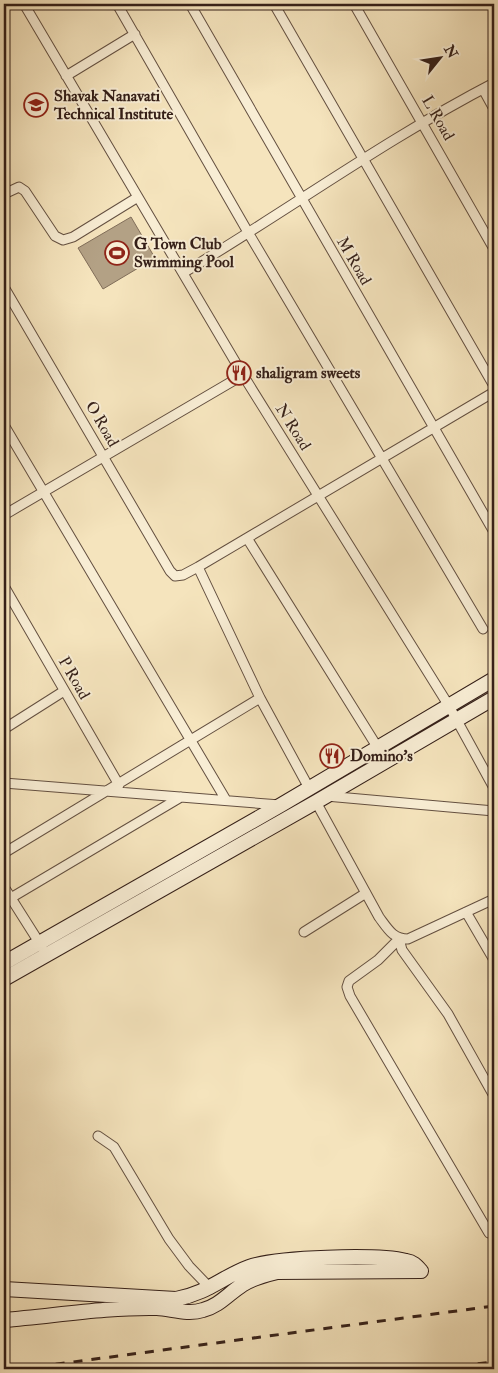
<svg xmlns="http://www.w3.org/2000/svg" width="498" height="1373" viewBox="0 0 498 1373" font-family="'IM FELL Double Pica',serif">
<style>
.water{fill:#b3a185;stroke:#806d59}
.lines{fill:none;stroke-linecap:round;stroke-linejoin:round}
.street-casing{stroke:#645041;stroke-width:11}
.secondary-casing{stroke:#341f18;stroke-width:16}
.street{stroke:#f8edd4;stroke-width:9}
.secondary{stroke:#f8edd4;stroke-width:14}
.rail{stroke:#341f18;stroke-width:3;stroke-dasharray:9 9;stroke-linecap:butt}
.labels{text-anchor:middle;dominant-baseline:central;stroke-width:4;stroke-linejoin:round;paint-order:stroke}
.poi-label{font-size:16px;font-weight:bold;fill:#341f18;stroke:#f8edd4;text-anchor:start}
.street-label{font-size:16px;fill:#341f18;stroke:#f8edd4}
</style>
<rect width="100%" height="100%" fill="#f5e4bd"/>
<filter id="stains"><feTurbulence type="fractalNoise" baseFrequency=".004" numOctaves="4"/><feColorMatrix values="0 0 0 0 .2 0 0 0 0 .09 0 0 0 0 .02 0 0 0 .5 -.17"/></filter>
<radialGradient id="worn" r=".72"><stop offset=".6" stop-color="#630" stop-opacity="0"/><stop offset="1" stop-color="#630" stop-opacity=".3"/></radialGradient>
<path class="water" d="M131 217 155 258 103 289 78 248Z"/>
<g class="lines">
<g class="street-casing">
<path id="street" d="M24 4 243 375 449 706 494 788
M117 4 249 234 483 629
M190 4 494 532
M274 4 494 386
M354 4 494 249
M66 76 135 34
M483 89 494 109
M4 194 19 187 25 191 55 236 63 240 73 237 138 197
M183 273C287 211 386 139 494 83
M4 287 170 571 175 576 183 575 198 567 494 392
M4 425 226 800
M4 515 243 375
M247 538 386 761
M198 567 260 698 309 788
M4 586 119 785
M4 729 64 691
M4 783 280 805
M326 796 494 811
M316 802 379 917C388 929 393 939 408 939L494 899
M4 853 260 698
M4 887 42 947
M4 902 181 797
M466 912 494 960
M304 932 366 893
M399 939 378 960 349 981 347 987 350 996 489 1233 494 1234
M399 939 402 950 448 1014 494 1096
M98 1136 114 1147 169 1239 189 1266 211 1289"/>
</g>
<g class="secondary-casing">
<path id="secondary" d="M4 963 281 805 494 679
M4 979 316 802 494 698
M4 1289 176 1299C208 1293 222 1277 249 1267 276 1257 378 1254 406 1261 413 1262 416 1265 421 1271
M4 1320C54 1316 107 1307 157 1308 172 1309 188 1315 203 1310 219 1306 228 1294 242 1285 252 1278 265 1275 277 1272L421 1271"/>
</g>
<use href="#street" class="street"/>
<use href="#secondary" class="secondary"/>
<path class="rail" d="M20 1369 494 1306
M424 1369 494 1362"/>
</g>
<defs>
<g id="school-ring" transform="scale(1.25)"><circle r="9.5" fill="#f8edd4" stroke="#8f2418" stroke-width="1.5"/><path d="M0-5L7-2L0 1L-7-2ZM-4 1L0 2.5L4 1V4Q0 6-4 4Z" fill="#8f2418"/></g>
<g id="stadium-ring" transform="scale(1.25)"><circle r="9.5" fill="#f8edd4" stroke="#8f2418" stroke-width="1.5"/><path d="M0-5a6.5 5 0 1 0 0 10a6.5 5 0 1 0 0-10ZM-3.5-1.8h7v3.6h-7Z" fill="#8f2418"/></g>
<g id="restaurant-ring" transform="scale(1.25)"><circle r="9.5" fill="#f8edd4" stroke="#8f2418" stroke-width="1.5"/><path d="M-5-6h1v4h1v-4h1v4h1v-4h1v5L-1.5 .5V6h-2V.5L-5-1ZM5-6V6H3V1.5H1.5Q1.5-4 5-6Z" fill="#8f2418"/></g>
</defs>
<g fill-rule="evenodd">
<use href="#school-ring" x="36" y="105"/>
<use href="#stadium-ring" x="117" y="253"/>
<use href="#restaurant-ring" x="239" y="373"/>
<use href="#restaurant-ring" x="332" y="756"/>
</g>
<g class="labels">
<g class="poi-label">
<text x="54" y="96">Shavak Nanavati<tspan x="54" dy="18">Technical Institute</tspan></text>
<text x="134" y="244">G Town Club<tspan x="134" dy="18">Swimming Pool</tspan></text>
<text x="256" y="373">shaligram sweets</text>
<text x="350" y="756">Domino's</text>
</g>
<g class="street-label">
<text transform="translate(438 118) rotate(60)">L Road</text>
<text transform="translate(354 261) rotate(60)">M Road</text>
<text transform="translate(102 424) rotate(60)">O Road</text>
<text transform="translate(293 427) rotate(58)">N Road</text>
<text transform="translate(74 678) rotate(60)">P Road</text>
</g>
</g>
<rect width="498" height="1373" fill="none" stroke="#f5e4bd" stroke-width="20"/>
<rect x="5" y="5" width="488" height="1363" fill="none" stroke="#341f18" stroke-width="2.5"/>
<rect x="10" y="10" width="478" height="1353" fill="none" stroke="#341f18"/>
<g transform="translate(440 58) rotate(60)" stroke="#f8edd4" stroke-width="4" paint-order="stroke">
<path d="M0-4L9 19L0 12L-9 19Z" fill="#341f18"/>
<text y="-8" font-size="14" font-weight="bold" text-anchor="middle" fill="#341f18">N</text>
</g>
<rect width="100%" height="100%" filter="url(#stains)"/>
<rect width="100%" height="100%" fill="url(#worn)"/>
</svg>
